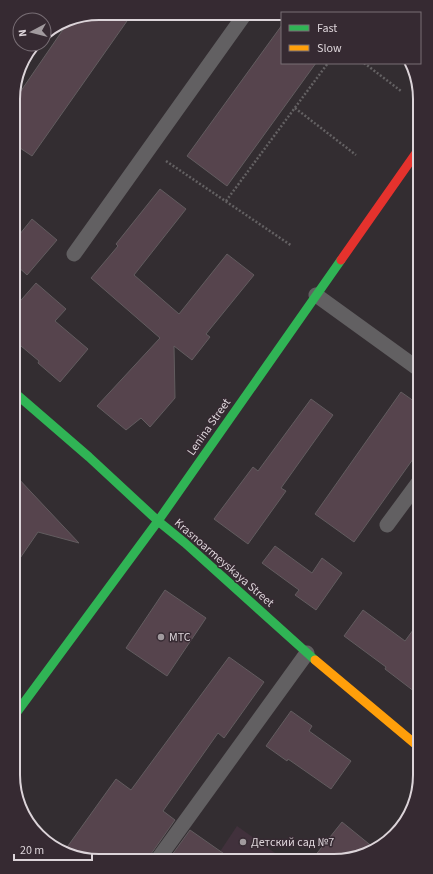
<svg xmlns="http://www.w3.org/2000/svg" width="433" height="874" viewBox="0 0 433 874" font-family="'Source Sans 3',sans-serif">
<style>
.built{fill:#41313c}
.building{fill:#56444d;stroke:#625c5f}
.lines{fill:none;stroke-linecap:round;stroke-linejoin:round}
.path{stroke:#646163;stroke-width:2.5;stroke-dasharray:2 2;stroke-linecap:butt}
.lane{stroke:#626062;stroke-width:15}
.fast{stroke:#30b455;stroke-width:9}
.slow{stroke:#ff9f0a;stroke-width:9}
.jam{stroke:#e5322d;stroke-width:9}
.poi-dot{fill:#a19a9e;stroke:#362a32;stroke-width:1.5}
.labels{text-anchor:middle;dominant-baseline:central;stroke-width:3;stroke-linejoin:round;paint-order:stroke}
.street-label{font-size:12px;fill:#dcd4d9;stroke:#362a32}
.poi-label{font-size:12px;fill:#dcd4d9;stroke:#362a32;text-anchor:start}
.rim{fill:none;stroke:#dcd4d9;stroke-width:2}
</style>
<rect width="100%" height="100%" fill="#332d31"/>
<path class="built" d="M237 826 282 858 215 859Z"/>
<path class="building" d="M99 13H115L127 21 32 156 14 144V101L71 18Z
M282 25V63H316L227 186 187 156Z
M160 189 186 209 134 275 179 314 227 254 254 275 206 334 210 337 192 360 174 346 175 398 150 427 141 418 126 430 97 406 160 338 91 278 118 246 116 244Z
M32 219 57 240 27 275 15 264V240Z
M36 283 66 309 55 321 88 349 60 382 38 363 39 361 15 341V307Z
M401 392 418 404V452L354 542 315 514Z
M311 399 333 415 281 488 286 491 248 544 214 519 253 467 258 471Z
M16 476 79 543 38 532 16 564Z
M275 546 312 573 322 558 342 573 316 610 295 595 299 590 262 563Z
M165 590 206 618 167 676 126 648Z
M363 610 405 641 419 622V695L385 669 386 667 344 636Z
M229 657 264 682 224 738 218 733 163 811 175 820 151 854 149 859 87 860 65 850 116 779 131 790Z
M291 711 312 726 309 731 351 761 331 789 288 759 287 761 266 746Z
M342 822 374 848 362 857H314Z
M190 830 230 858 169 859Z"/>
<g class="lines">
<path class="path" d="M364 63 401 91
M295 108 356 155
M166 161 292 246
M226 201 328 63"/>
<path class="lane" d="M74 254 245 14
M316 295 417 368
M387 525 418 483
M158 859 307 653"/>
<path class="fast" d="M15 393 89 457 158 521 185 543 315 660
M17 712 158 521 341 260"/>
<path class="slow" d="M315 660 420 748"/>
<path class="jam" d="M341 260 416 153"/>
</g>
<g class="poi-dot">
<circle cx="161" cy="637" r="4"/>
<circle cx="243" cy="842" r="4"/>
</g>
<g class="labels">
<g class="street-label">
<text transform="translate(209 427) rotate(-55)">Lenina Street</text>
<text transform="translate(224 563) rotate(41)">Krasnoarmeyskaya Street</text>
</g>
<g class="poi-label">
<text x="169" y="637">МТС</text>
<text x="251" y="842">Детский сад №7</text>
</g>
</g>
<path d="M0 0H433V874H0ZM99 20H334A79 79 0 0 1 413 99V775A79 79 0 0 1 334 854H99A79 79 0 0 1 20 775V99A79 79 0 0 1 99 20Z" fill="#362a32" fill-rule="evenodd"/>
<path class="rim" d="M99 20H334A79 79 0 0 1 413 99V775A79 79 0 0 1 334 854H99A79 79 0 0 1 20 775V99A79 79 0 0 1 99 20Z"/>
<rect x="281" y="12" width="140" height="52" fill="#362a32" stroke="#786e75"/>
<rect x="289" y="25" width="20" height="6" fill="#30b455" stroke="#786e75"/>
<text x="317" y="32" font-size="12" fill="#dcd4d9">Fast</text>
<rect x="289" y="45" width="20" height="6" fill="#ff9f0a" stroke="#786e75"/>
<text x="317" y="52" font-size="12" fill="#dcd4d9">Slow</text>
<g transform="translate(32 32) rotate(263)"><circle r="19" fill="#362a32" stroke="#786e75"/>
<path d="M0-3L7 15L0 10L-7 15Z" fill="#a19a9e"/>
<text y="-6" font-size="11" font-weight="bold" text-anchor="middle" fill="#dcd4d9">N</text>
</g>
<path d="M14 854v6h78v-6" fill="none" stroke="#dcd4d9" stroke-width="2"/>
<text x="20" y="854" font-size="12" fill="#dcd4d9" stroke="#362a32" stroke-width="3" paint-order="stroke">20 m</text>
</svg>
